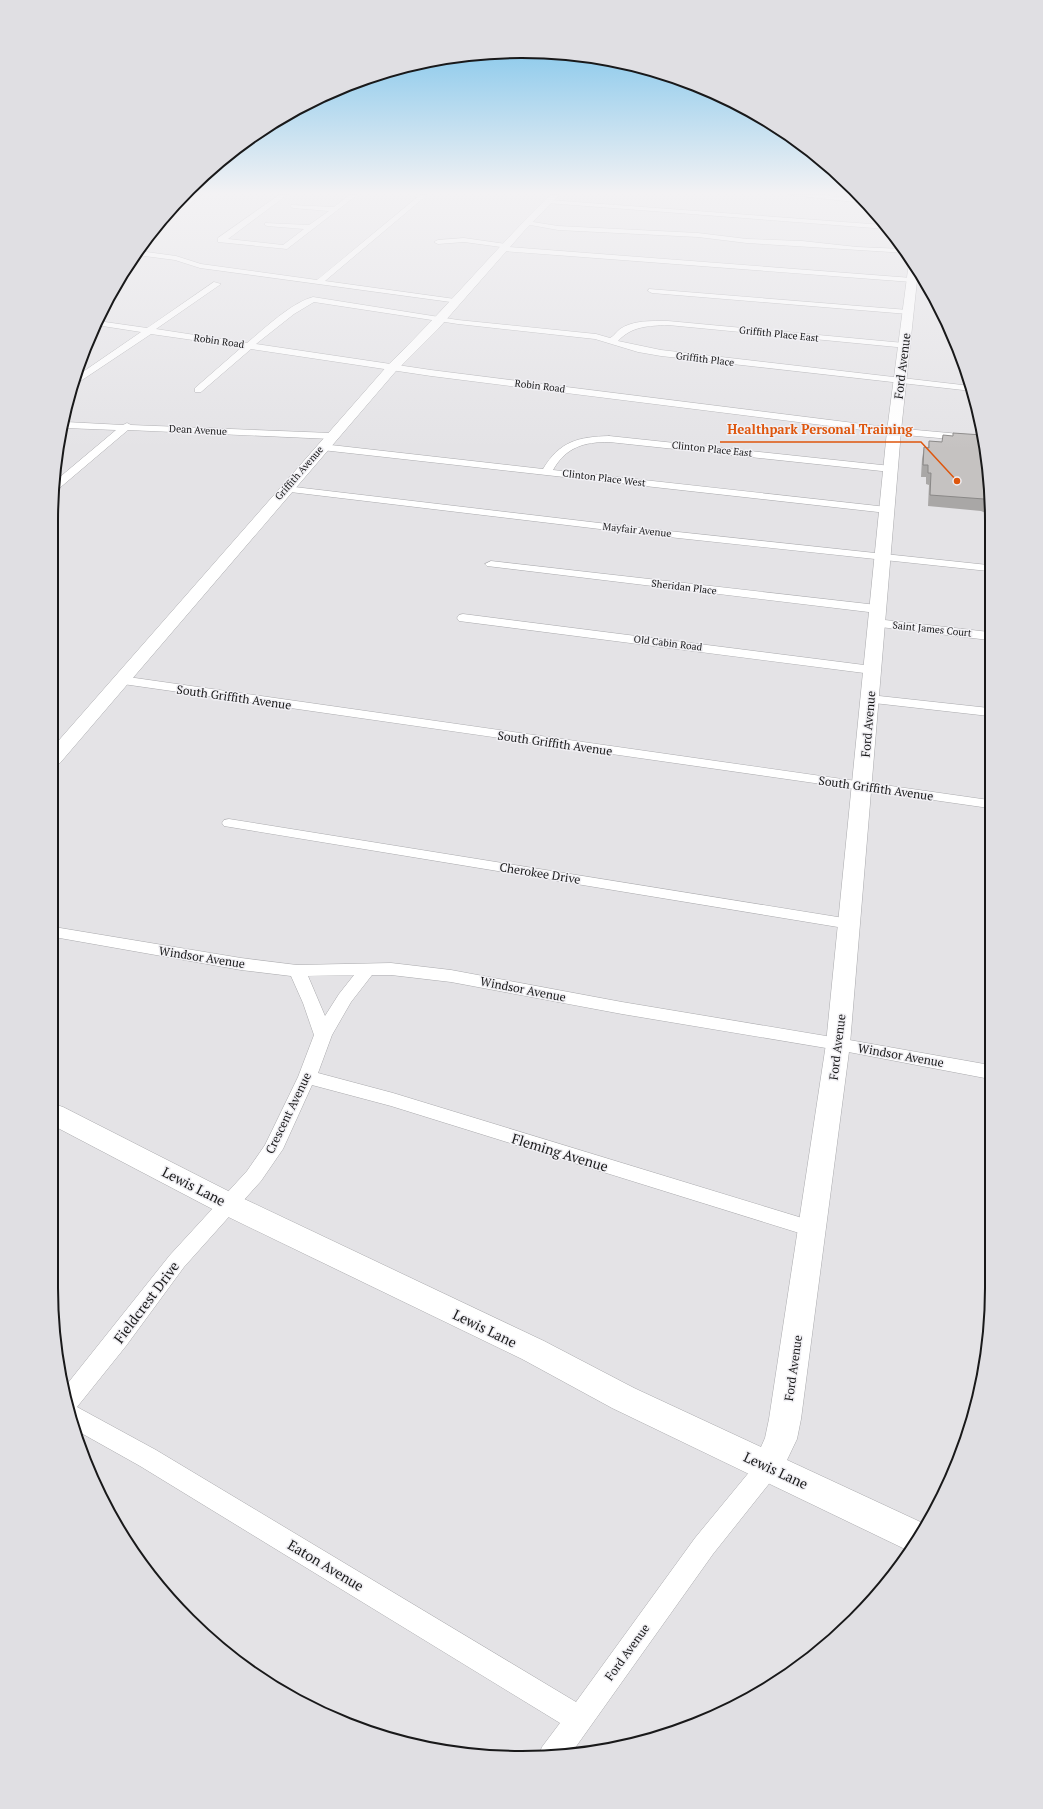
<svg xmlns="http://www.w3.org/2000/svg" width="1043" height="1809" viewBox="0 0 1043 1809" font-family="'PT Serif',serif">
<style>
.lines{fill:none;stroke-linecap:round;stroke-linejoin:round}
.street-casing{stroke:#aaaaad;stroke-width:1}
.secondary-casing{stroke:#aaaaad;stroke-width:1}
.primary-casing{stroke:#aaaaad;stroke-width:1}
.street{fill:#fff;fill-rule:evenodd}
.secondary{fill:#fff;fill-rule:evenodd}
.primary{fill:#fff;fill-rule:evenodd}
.wall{fill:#a9a7a6}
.building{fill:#c5c2c1;stroke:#8a8887}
.labels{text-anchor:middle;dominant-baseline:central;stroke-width:3;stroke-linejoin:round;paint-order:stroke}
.far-street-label{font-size:10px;fill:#19191a;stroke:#f1f0f4}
.street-label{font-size:12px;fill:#19191a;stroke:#f1f0f4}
.near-street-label{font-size:14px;fill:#19191a;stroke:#f1f0f4}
.rim{fill:none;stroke:#19191a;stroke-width:2}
.leader{fill:none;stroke:#de560d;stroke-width:1.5}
.callout-dot{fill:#de560d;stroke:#f1f0f4;stroke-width:1.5}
.callout-label{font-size:13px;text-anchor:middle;font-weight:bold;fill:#de560d;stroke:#f1f0f4;stroke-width:3;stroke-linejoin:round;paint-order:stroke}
</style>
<rect width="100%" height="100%" fill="#e4e3e6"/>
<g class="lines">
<g class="street-casing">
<path id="street" d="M279 195H287L228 239 283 245 304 229 267 226 265 225V223L309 225 329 211 293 208 290 206 291 205 334 207 349 195H357L287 249 218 242V238Z
M420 195H427L325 281 455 299 459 301 458 303 200 268 175 260 137 255 139 251 176 256 201 264 317 280Z
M791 195H821L862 199 865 203Z
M549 200 884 225 887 229 547 203V201Z
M527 221 558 226 698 233 747 239 802 241 857 247 903 249 907 253 747 243 698 237 558 230 525 224 524 223Z
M464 238 506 244H509V247L912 278 916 280 912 282 503 251 499 249 501 247 464 242 438 244 434 242 438 240Z
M214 282 221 284 156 329 247 343C265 328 291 303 313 297L458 320 596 334 610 338C614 336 616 332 620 329 633 320 652 321 668 321L904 343 908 346 907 348 668 325C648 326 632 326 618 341L661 350 971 386 972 391 661 356 638 352 595 339 458 324 314 302 294 314 256 344 431 370 894 428 982 436 984 442 894 434 431 376 251 349 201 392H195V388L242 347 151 334 73 386 74 378 141 332 96 325 98 321 147 328Z
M649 289 908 310 912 312 908 314 652 293 648 291Z
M66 422 123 425 127 423 131 425 331 433 336 436 331 439 128 430 56 491 52 492 54 482 116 430 65 428Z
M609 436 891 466 896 469 891 472 609 442C584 442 566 447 553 470L887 507 892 510 887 513 322 450 317 447 322 444 543 469C560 441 578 437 609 436Z
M286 486 650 529 988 565V571L650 535 282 491 281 489 282 487Z
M491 561 877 605 883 609 877 613 487 566 485 564Z
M463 614 872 666 878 670 872 674 459 621 457 618 459 615Z
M876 619 989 632V640L872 626 870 623 872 620Z
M121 676 989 800V808L116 683 115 680Z
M870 695 989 708V716L865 702 863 699 865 696Z
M229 819 850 919 856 920 858 924 856 928 850 929 224 826 222 823 224 820Z
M54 927 241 958 297 965 391 963 451 970 622 1002 838 1038 990 1065V1079L838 1050 622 1014 451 982 391 975H372L351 1002 332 1035 318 1073 393 1093 812 1221 819 1223 822 1229 819 1235 812 1237 391 1106 312 1085 283 1149 261 1181 184 1267 126 1346 77 1407 156 1450 576 1702 695 1538 760 1459 768 1456 776 1459 780 1467 776 1475 713 1554 570 1755 538 1757 542 1747 560 1723 140 1466 74 1429 64 1388 170 1255 247 1171 265 1145 298 1077 314 1035 303 1003 291 976 241 970 54 937ZM354 975 339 994 325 1016 308 976Z"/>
</g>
<g class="secondary-casing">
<path id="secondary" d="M550 195H559L524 231 438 329 396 371 60 763 53 765V747L388 365C444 311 494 250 550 195Z
M912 259 918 271 901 431 850 1044 801 1419 797 1439 787 1460 927 1525 909 1551 612 1408 522 1359 218 1212 54 1126V1104L63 1107 238 1196 544 1341 634 1388 761 1447 765 1438 769 1419 826 1044 887 431 909 262Z"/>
</g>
<g class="primary-casing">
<path id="primary" d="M191 195H202L167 219H162L170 209Z"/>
</g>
<use href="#street" class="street"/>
<use href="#secondary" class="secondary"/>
<use href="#primary" class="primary"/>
</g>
<path class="wall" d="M953 433 988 460V514L981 511 928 506 929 485 926 484V477H921L922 459 924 447 928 448 929 441 942 442 953 436Z"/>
<path class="building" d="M953 433 982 435 988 460V501L984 499 930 495 931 473H928V465H923L924 447 929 448V441L942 442 943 435 953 436Z"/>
<linearGradient id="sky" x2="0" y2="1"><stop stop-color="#6bbde9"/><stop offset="0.43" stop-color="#f3f2f4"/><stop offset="1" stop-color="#f3f2f4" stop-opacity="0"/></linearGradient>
<rect width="1043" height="449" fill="url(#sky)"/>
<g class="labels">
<g class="far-street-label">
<text transform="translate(779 334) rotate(6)">Griffith Place East</text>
<text transform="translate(219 341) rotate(8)">Robin Road</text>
<text transform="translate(705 359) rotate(7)">Griffith Place</text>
<text transform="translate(540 386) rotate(7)">Robin Road</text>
<text transform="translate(198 430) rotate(3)">Dean Avenue</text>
<text transform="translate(712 449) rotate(6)">Clinton Place East</text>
<text transform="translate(299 473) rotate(-49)">Griffith Avenue</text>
<text transform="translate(604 478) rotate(7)">Clinton Place West</text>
<text transform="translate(637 530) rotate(6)">Mayfair Avenue</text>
<text transform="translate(684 587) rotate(7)">Sheridan Place</text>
<text transform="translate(932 629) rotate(6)">Saint James Court</text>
<text transform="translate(668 643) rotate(7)">Old Cabin Road</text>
</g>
<g class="street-label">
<text transform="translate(902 366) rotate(-83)">Ford Avenue</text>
<text transform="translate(234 697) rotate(8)">South Griffith Avenue</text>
<text transform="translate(868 724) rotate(-85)">Ford Avenue</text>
<text transform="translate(555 743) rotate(8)">South Griffith Avenue</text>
<text transform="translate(876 788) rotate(8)">South Griffith Avenue</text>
<text transform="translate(540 873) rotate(9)">Cherokee Drive</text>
<text transform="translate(202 957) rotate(9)">Windsor Avenue</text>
<text transform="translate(523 989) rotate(11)">Windsor Avenue</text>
<text transform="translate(837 1047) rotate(-83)">Ford Avenue</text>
<text transform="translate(901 1055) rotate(10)">Windsor Avenue</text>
<text transform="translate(288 1113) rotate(-64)">Crescent Avenue</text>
<text transform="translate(793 1368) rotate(-82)">Ford Avenue</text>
<text transform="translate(627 1652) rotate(-54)">Ford Avenue</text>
</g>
<g class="near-street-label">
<text transform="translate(560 1152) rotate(17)">Fleming Avenue</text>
<text transform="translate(194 1186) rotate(27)">Lewis Lane</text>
<text transform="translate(146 1302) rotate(-53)">Fieldcrest Drive</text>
<text transform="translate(485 1328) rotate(26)">Lewis Lane</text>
<text transform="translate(776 1470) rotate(25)">Lewis Lane</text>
<text transform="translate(326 1565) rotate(31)">Eaton Avenue</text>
</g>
</g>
<path d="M0 0H1043V1809H0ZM521 58H522A463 463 0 0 1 985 521V1288A463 463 0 0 1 522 1751H521A463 463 0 0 1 58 1288V521A463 463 0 0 1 521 58Z" fill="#e0dfe3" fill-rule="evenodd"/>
<path class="rim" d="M521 58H522A463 463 0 0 1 985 521V1288A463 463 0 0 1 522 1751H521A463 463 0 0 1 58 1288V521A463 463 0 0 1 521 58Z"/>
<path class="leader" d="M957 481L921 442H720"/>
<circle class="callout-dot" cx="957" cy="481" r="4"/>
<g class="callout-label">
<text x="820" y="434">Healthpark Personal Training</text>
</g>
</svg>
